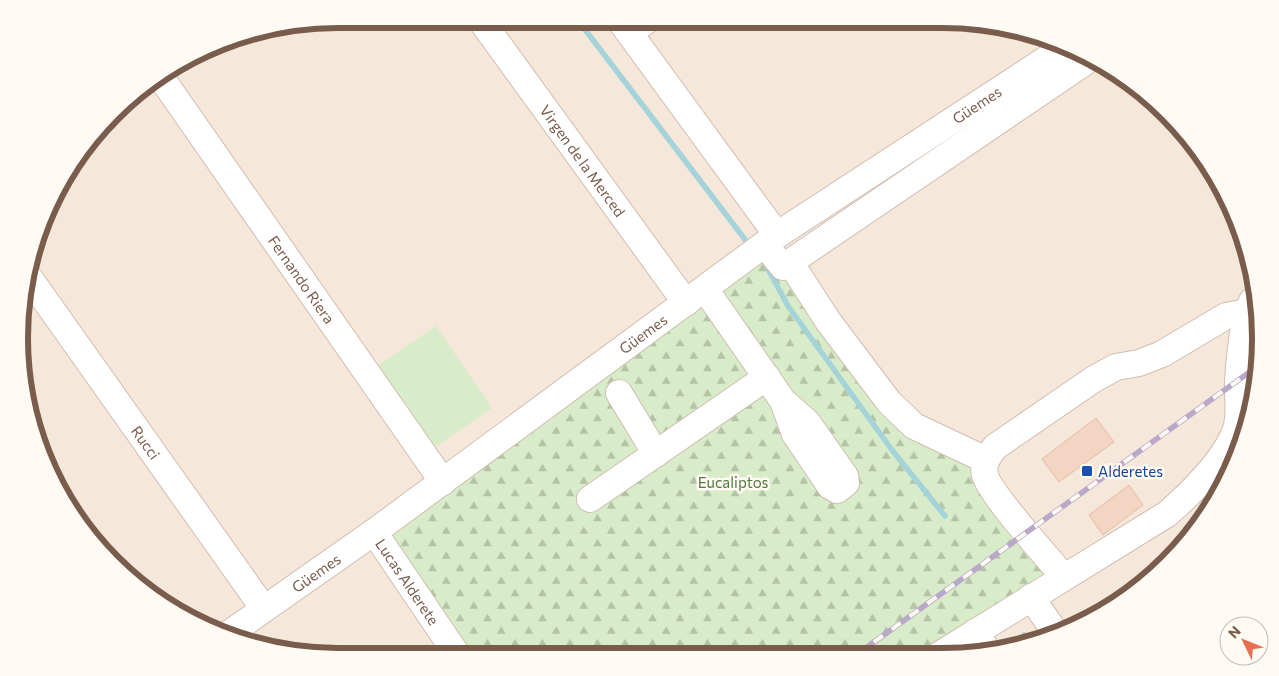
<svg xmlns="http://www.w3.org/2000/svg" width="1279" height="676" viewBox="0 0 1279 676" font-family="Commissioner,sans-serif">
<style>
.residential{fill:#f5e8da}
.forest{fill:url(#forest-firs)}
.park{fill:#d8ecc9}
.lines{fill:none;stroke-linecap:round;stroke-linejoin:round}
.stream{stroke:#a5d3da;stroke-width:5.5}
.building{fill:#f3d5c3;stroke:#e6bba3}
.minor-casing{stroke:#d1beb0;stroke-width:28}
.minor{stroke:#fff;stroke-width:26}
.rail-casing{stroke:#b9a8c9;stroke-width:5.5}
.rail{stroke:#fffaf3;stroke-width:4;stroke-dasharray:11;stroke-linecap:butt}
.transit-dot{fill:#1a4fb4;stroke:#fffaf3;stroke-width:2}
.labels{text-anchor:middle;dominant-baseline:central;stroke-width:5;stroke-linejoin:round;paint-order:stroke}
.street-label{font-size:15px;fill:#7a5c4d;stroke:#fffaf3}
.transit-label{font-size:15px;fill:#164399;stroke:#fffaf3;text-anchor:start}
.park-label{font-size:15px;fill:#537a41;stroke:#fffaf3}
.rim{fill:none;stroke:#7a5c4d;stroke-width:6}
</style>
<defs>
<pattern id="forest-firs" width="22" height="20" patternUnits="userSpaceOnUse" patternTransform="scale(1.25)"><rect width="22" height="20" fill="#d8ecc9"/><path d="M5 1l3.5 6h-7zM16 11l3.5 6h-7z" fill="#b4c2a5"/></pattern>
</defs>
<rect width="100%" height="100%" fill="#fdf6ec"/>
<path class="residential" d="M338 19H962L1082 52 1181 128 1243 236 1260 359 1227 479 1181 548 1135 591 1063 633 983 654 317 657 197 624 98 549 43 460 19 359 30 256 72 161 143 85 235 36Z"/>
<path class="forest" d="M765 245 889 402 986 460 1064 577 939 655 458 656 374 532Z"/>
<path class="park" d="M436 326 492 408 431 450 374 368Z"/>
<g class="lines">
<path class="stream" d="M577 19 750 246
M768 269 788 306 892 450 945 516
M1024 635 1030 642"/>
</g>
<path class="building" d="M1096 418 1114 442 1059 482 1042 459Z
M1129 485 1143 505 1103 535 1089 515Z"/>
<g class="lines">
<g class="minor-casing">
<g id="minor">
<path id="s1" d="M480 19 686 303"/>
<path d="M619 19 777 235"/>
<path d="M629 33 649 19"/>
<path id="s2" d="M160 76 443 482"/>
<path d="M765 245 783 267 1091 58"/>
<path d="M790 262 828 321 889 402 914 426 986 460"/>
<path id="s3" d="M28 276 264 609"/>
<path d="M705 289 783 401 807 422 845 476 846 483 837 490 830 486 795 434 783 401"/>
<path d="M619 393 656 454"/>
<path d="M590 499 767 377"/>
<path id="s4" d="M374 532 458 656"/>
<path d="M1064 577C1048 558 990 494 985 475 982 464 989 455 995 447L1094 379 1116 367 1139 363 1162 354 1226 316 1247 312"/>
<path d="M1031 597 1057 635"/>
<path d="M975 632 989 653"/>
<path id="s5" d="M230 633 374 532 777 235 1065 47"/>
<path d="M939 655 1167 514C1190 494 1226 459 1236 429 1241 414 1237 396 1238 380 1240 355 1242 324 1252 301"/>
</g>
</g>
<use href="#minor" class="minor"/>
<g class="rail-casing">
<path id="rail" d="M856 655 1258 366"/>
</g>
<use href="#rail" class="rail"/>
</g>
<rect class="transit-dot" x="1081" y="465" width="12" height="12" rx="2.5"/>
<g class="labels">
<g class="street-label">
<text stroke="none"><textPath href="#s5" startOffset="915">Güemes</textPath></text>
<text stroke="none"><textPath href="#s1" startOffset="175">Virgen de la Merced</textPath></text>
<text stroke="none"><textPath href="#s2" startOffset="248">Fernando Riera</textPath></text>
<text stroke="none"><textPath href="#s5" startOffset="510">Güemes</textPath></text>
<text stroke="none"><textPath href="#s3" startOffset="204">Rucci</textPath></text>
<text stroke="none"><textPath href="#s5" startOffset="105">Güemes</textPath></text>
<text stroke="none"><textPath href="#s4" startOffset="60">Lucas Alderete</textPath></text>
</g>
<g class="transit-label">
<text x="1098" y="471">Alderetes</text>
</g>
<g class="park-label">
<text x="733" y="482">Eucaliptos</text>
</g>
</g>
<path d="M0 0H1279V676H0ZM338 28H942A310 310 0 0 1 1252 338V338A310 310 0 0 1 942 648H338A310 310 0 0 1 28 338V338A310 310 0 0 1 338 28Z" fill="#fffaf3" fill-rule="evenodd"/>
<path class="rim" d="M338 28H942A310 310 0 0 1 1252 338V338A310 310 0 0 1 942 648H338A310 310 0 0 1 28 338V338A310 310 0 0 1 338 28Z"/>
<g transform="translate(1244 641) rotate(313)"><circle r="24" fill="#fffaf3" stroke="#cabbb1"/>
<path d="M0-4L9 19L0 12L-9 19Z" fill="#e76f51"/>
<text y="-8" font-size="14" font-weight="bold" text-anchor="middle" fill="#7a5c4d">N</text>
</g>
</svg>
